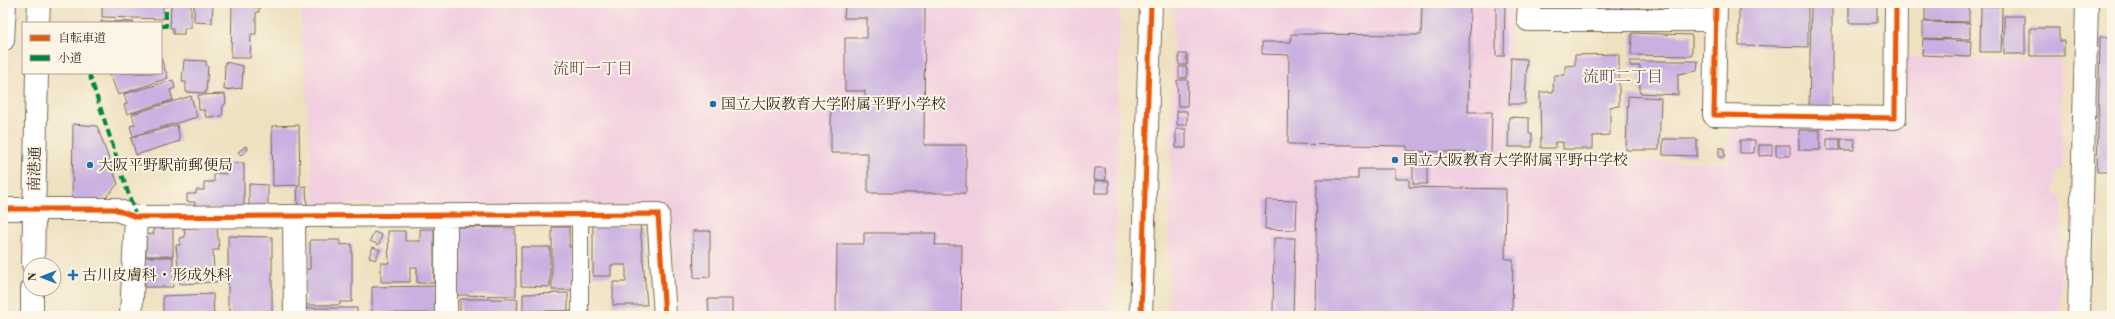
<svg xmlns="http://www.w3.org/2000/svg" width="2115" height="319" viewBox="0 0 2115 319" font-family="'Libre Bodoni','Noto Serif JP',serif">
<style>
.built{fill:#f2cfe0}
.building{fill:#c9b0e0}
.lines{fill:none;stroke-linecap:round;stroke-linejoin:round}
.service-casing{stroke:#7a6a57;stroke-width:18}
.minor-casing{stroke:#7a6a57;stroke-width:24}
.tertiary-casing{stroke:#7a6a57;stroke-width:24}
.secondary-casing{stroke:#7a6a57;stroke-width:24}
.service{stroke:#fff;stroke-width:16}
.minor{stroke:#fff;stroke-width:22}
.tertiary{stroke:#fff;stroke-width:22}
.secondary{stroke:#fff;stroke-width:22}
.quiet{stroke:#00873e;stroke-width:4;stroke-dasharray:8 4;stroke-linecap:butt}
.cycleway-casing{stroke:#fcf5e5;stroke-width:8}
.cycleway{stroke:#e8590c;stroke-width:5}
.poi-dot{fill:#1f6fb2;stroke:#fcf5e5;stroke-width:1.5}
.labels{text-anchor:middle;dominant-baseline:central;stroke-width:4;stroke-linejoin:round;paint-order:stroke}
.poi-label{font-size:15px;fill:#3b2a1e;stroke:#fcf5e5;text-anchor:start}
.street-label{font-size:15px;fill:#3b2a1e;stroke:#fcf5e5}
.neighbourhood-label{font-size:16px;fill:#6d5962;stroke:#fcf5e5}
</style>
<rect width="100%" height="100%" fill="#fcf5e5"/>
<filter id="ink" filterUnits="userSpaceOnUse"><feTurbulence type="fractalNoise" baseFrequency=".025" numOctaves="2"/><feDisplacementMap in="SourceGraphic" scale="8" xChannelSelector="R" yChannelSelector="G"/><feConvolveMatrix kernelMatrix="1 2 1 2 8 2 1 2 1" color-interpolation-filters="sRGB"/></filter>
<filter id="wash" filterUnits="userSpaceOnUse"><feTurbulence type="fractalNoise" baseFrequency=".012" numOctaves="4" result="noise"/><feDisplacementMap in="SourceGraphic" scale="16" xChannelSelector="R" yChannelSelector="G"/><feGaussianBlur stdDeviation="0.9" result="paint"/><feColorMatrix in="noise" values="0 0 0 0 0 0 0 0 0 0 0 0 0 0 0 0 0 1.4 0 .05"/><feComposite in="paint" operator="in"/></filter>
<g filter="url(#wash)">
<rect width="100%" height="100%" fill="#eee1c0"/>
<path class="built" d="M300 3H1120L1114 316H680L670 205 314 204Z
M1174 3H1511L1508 157 1729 163 1730 126 1904 130 1905 57 2061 59 2063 168 2055 174 2054 193 2063 197 2060 316H1168Z"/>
<g id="blocks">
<path class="building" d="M102 3H163V19L102 17Z
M171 3H191V28H184V34H173V28H170Z
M194 3H213L212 23 194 22Z
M232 3H259V12H256V34H251L250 58H231Z
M845 3H925L924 145H966V193H868V153H831V101H865V91H845V38H867V18H844Z
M1422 3H1470L1468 112H1492L1491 153 1407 151V146L1288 144 1289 55 1262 54V42H1291V34L1421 35Z
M1496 3H1505L1504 56H1496Z
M1543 3H1580V12L1547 11 1543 7Z
M1587 3H1607V12H1587Z
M1609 3H1621V10H1609Z
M1622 3H1639V13H1622Z
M1660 3H1690V8H1687V11L1659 10Z
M1739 3H1808V47L1739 45Z
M1811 3H1832V109L1809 110Z
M1849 3H1877V23H1849Z
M1925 4H1969V22L1925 21Z
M1981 6H2002L2001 52H1980Z
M2004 16H2025V54H2004Z
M101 21 134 22V23H101Z
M1923 22 1970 23V39L1923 38Z
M2030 28H2059V41H2064V56H2030Z
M1632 33 1692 35V56L1631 55Z
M2100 37H2112V172H2097Z
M1923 39 1971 41 1970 57 1922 55Z
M1179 54H1187V65H1179Z
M1619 54V106L1610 107V135L1593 136V149H1563V142H1555V148H1541L1540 92H1553L1554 75H1565V66L1575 65V55Z
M161 58 168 78 118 95 111 76H109L108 73H161Z
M1511 58 1527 59 1525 104H1509Z
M184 60 206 61V65L208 66 206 93 186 92V82H182Z
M1629 61H1698L1697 71 1678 74V95L1640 93V66H1631Z
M225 62 243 66 242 88 224 90Z
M1179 67H1187V78H1179Z
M173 80 175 88 170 90 173 100 127 114 124 105 127 104 124 94Z
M1177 80H1188L1187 106H1178Z
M225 94 226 103 223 106 222 116 206 117 204 110H199L198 95Z
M191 96 197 117 133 136 130 126 135 125 132 114Z
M1628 96 1661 98 1659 150H1626Z
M1177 111H1187V125H1177Z
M1509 117 1529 118V134H1532V147H1508Z
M73 124 97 126 118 184 103 200 72 201Z
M177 125 180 141 136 155 131 138Z
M299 125 300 185 273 186 272 126Z
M1176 129H1186V148H1176Z
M1799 130H1820V150H1799Z
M1663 139H1697V156L1663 155Z
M1827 139H1840V150H1827Z
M1841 139H1855L1854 150H1841Z
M1740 140H1755L1754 153H1740Z
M1759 145H1772V155L1759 156Z
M1776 145H1790V156H1776Z
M246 146 248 149 241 155 238 152Z
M1719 148H1724L1725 157H1719Z
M1413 155H1427V184H1413Z
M226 163H244V209H195V202H187V194H196V190H204V182H214V173L226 174Z
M1095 168H1105L1106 180H1094Z
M1358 169H1395V179H1409V187L1506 189 1505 259H1513L1512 316H1315L1317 179H1358Z
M1095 181H1109V193H1095Z
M249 184 268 185V207H249Z
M306 186 307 208H298L297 187Z
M1266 200 1297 201 1296 230 1265 229Z
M593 225H640L647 305H613V282H626V265H611V276H593Z
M217 226 219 250H213L214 276 217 275V282L180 284 176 245H180V238L185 237 184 228Z
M153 227H173V256H146V235L154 234Z
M457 227 515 228 516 296 457 295Z
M552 227H569V247H573V290H552Z
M420 229H434V283H417V267H410V282H381V263H389L388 231H405V241H420Z
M693 231H710V277L694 278Z
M374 232 382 235 379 245 370 241Z
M864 233H936L935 245H962L961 316H836L837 244H864Z
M228 236 272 237V316H230V307H228Z
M1274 238H1295L1293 316H1273Z
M310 240H340V245L352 244V302H340V305H305V269H310Z
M373 247 380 250 375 260 369 257Z
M521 247H550V287L521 286Z
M145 257H173V287H145Z
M435 286V313H372V287Z
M568 293V311H523V294Z
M213 294 214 316H163V296Z
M460 299H518L517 316 460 315Z
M708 299H732V316H709Z
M303 308H357V316H303Z
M573 311V316H523V312Z
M614 312 621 313 620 316H614Z"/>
</g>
</g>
<g filter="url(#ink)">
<use href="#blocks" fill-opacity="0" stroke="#7a6a57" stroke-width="1"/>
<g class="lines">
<g class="service-casing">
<path id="service" d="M580 214V316"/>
</g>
<g class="minor-casing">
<path id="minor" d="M1529 3 1528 20H1715
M1716 3 1714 115 1895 118 1896 3
M3 209H114L136 217 658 214 665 316
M294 217 295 316
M131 316 136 217
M446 316V215"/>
</g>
<g class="tertiary-casing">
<path id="tertiary" d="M1141 316 1151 3
M2079 316 2087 3"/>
</g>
<g class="secondary-casing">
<path id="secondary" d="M38 23 39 3
M3 40 5 3
M33 265 37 73
M32 316V289"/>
</g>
<use href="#service" class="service"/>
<use href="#minor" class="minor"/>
<use href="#tertiary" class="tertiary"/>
<use href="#secondary" class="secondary"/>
<path class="quiet" d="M161 26H166V3
M89 73 136 217"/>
<g class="cycleway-casing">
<path id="cycleway" d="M1716 3 1714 115 1895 118 1896 3
M3 209H114L136 217 658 214 665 316
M1141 316 1151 3"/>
</g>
<use href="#cycleway" class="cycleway"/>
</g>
</g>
<g class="poi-dot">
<circle cx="713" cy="104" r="4"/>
<circle cx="1395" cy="160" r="4"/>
<circle cx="90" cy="165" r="4"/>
<path d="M71 269h4v4h4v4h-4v4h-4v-4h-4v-4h4z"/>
</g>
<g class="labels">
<g class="poi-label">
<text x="721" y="104">国立大阪教育大学附属平野小学校</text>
<text x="1403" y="160">国立大阪教育大学附属平野中学校</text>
<text x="98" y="165">大阪平野駅前郵便局</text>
<text x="82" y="275">古川皮膚科・形成外科</text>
</g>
<g class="street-label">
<text transform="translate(35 169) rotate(-89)">南港通</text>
</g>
<g class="neighbourhood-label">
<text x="593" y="69">流町一丁目</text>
<text x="1623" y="77">流町二丁目</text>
</g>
</g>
<rect width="2115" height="319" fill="none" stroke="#fcf5e5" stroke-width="16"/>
<rect x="22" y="22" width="140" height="52" fill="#fcf5e5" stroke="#afa495"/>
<rect x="30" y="35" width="20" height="6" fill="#e8590c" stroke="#afa495"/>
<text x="58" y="42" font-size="12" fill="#3b2a1e">自転車道</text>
<rect x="30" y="55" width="20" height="6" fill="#00873e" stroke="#afa495"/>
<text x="58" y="62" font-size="12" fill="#3b2a1e">小道</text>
<g transform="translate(42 277) rotate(270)"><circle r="19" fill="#fcf5e5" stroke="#afa495"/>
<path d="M0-3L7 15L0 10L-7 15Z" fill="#1f6fb2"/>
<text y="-6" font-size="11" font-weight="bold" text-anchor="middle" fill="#3b2a1e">N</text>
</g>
</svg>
